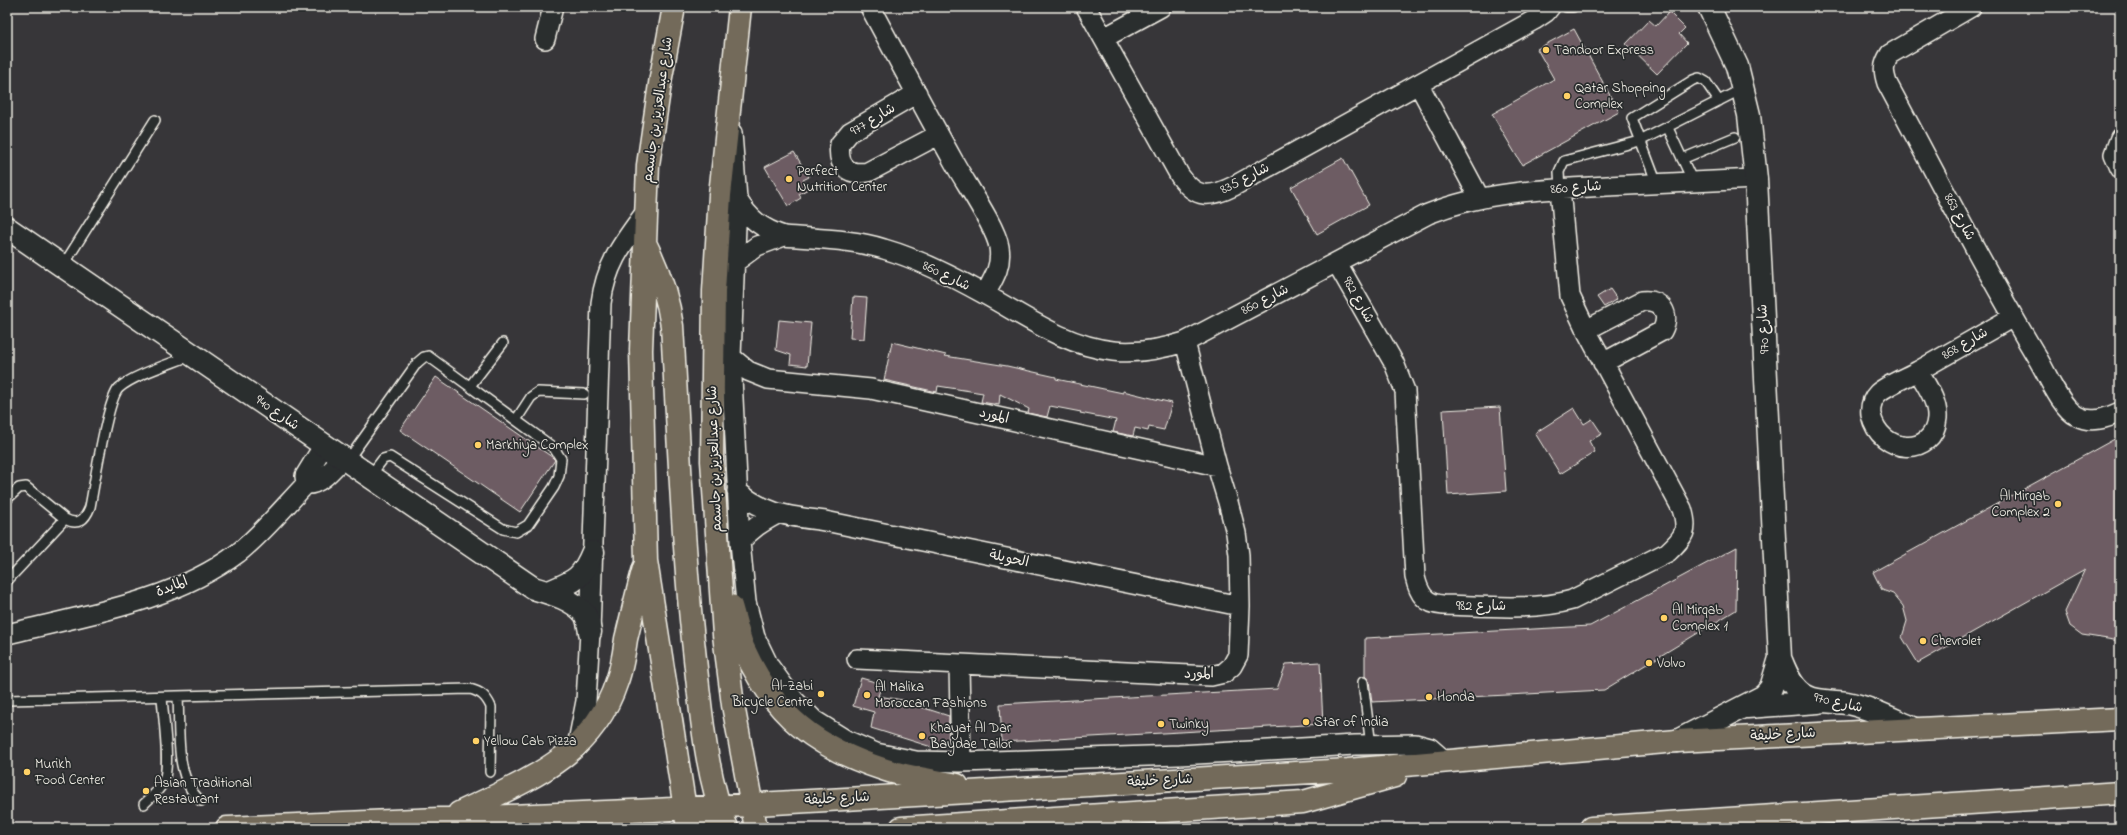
<svg xmlns="http://www.w3.org/2000/svg" width="2127" height="835" viewBox="0 0 2127 835" font-family="'Indie Flower','Playpen Sans Arabic',sans-serif">
<style>
.building{fill:#6d5c64;stroke:#f4f1e8}
.lines{fill:none;stroke-linecap:round;stroke-linejoin:round}
.lane-casing{stroke:#f4f1e8;stroke-width:12}
.street-casing{stroke:#f4f1e8;stroke-width:22}
.secondary-casing{stroke:#f4f1e8;stroke-width:25}
.primary-casing{stroke:#f4f1e8;stroke-width:25}
.lane{stroke:#2a2d2e;stroke-width:9}
.street{stroke:#2a2d2e;stroke-width:19}
.secondary{stroke:#2a2d2e;stroke-width:22}
.primary{stroke:#736b5a;stroke-width:22}
.poi-dot{fill:#ffd166;stroke:#2a2d2e;stroke-width:1.5}
.labels{text-anchor:middle;dominant-baseline:central;stroke-width:3.5;stroke-linejoin:round;paint-order:stroke}
.poi-label{font-size:14px;fill:#f4f1e8;stroke:#2a2d2e;text-anchor:start}
.street-label{font-size:14px;fill:#f4f1e8;stroke:#2a2d2e}
</style>
<rect width="100%" height="100%" fill="#373639"/>
<filter id="ink" filterUnits="userSpaceOnUse"><feTurbulence type="fractalNoise" baseFrequency=".025" numOctaves="2"/><feDisplacementMap in="SourceGraphic" scale="8" xChannelSelector="R" yChannelSelector="G"/><feConvolveMatrix kernelMatrix="1 2 1 2 8 2 1 2 1" color-interpolation-filters="sRGB"/></filter>
<g filter="url(#ink)">
<path class="building" d="M1669 12 1685 28 1679 34 1687 43 1657 74 1626 44 1649 20 1656 26Z
M1574 29 1619 112 1522 165 1492 114 1554 79 1537 49Z
M794 152 809 177 803 180 808 189 799 194 801 198 788 206 765 167Z
M1343 158 1369 205 1317 234 1291 187Z
M1610 289 1617 299 1604 307 1597 297Z
M853 297 867 298 864 339 850 338Z
M779 320 811 323 807 366 790 364 791 355 776 350Z
M892 342 946 355 945 356 1007 366 1056 377V379L1123 393V391L1172 403 1164 430 1149 427 1148 431 1135 428 1133 436 1113 432 1116 420 1080 413 1081 412 1050 406 1047 417 1028 413 1029 409 1000 394 999 405 981 402 983 393 938 386 937 392 884 380Z
M436 377 552 457 555 460 520 512 400 430Z
M1500 407 1506 491 1448 495 1443 410Z
M1574 408 1584 424 1592 419 1602 434 1589 441 1595 452 1560 474 1535 433Z
M2120 436V641L2082 635 2070 626 2065 612 2085 569 1918 663 1902 637 1907 621 1903 606 1893 594 1882 590 1873 572Z
M1737 547 1736 610 1604 690 1372 702 1369 681 1365 676V638L1590 626Z
M1320 662 1323 724 1002 742 1000 704 1277 689 1286 664Z
M861 678 882 684 878 696 915 702V705L949 716 948 747 939 744 938 749 871 728 874 712 853 706Z"/>
<g class="lines">
<g class="lane-casing">
<path id="lane" d="M1566 7H1573
M1668 128 1693 182
M1682 159 1735 137
M1657 184 1632 118 1693 80 1699 78 1706 82 1719 101
M1560 189 1559 172 1564 161 1640 141 1742 89
M63 266 155 120
M470 386 503 343
M516 420 531 397 538 392 584 394
M348 460 417 363 424 357 428 356 554 448 561 459 559 476 554 487 528 525 516 532 503 529 390 457 383 459 370 476
M7 499 19 488 26 487 65 519C78 526 85 520 90 507 94 487 107 399 119 388 133 375 173 363 192 355
M7 581 65 519
M1363 682 1371 746
M178 697C180 730 174 779 201 801
M7 700 470 689C481 692 486 696 491 707L490 772
M144 804C151 797 158 792 163 783 171 768 163 716 162 697"/>
</g>
<g class="street-casing">
<path id="street" d="M870 7C898 59 926 112 955 164 966 184 996 227 999 247 1002 266 994 278 985 294
M1086 7 1180 176C1196 199 1210 198 1234 186L1534 20 1546 12 1550 7
M1971 7 1890 54C1883 65 1883 71 1887 83 1937 176 1984 269 2038 359 2047 374 2061 408 2077 416 2091 424 2107 418 2120 412
M1104 38 1161 7
M545 39 553 7
M1419 85 1479 197
M917 93 850 132 840 144C837 165 847 176 868 172L938 135
M732 133 737 199 731 357 740 542 746 602 755 637 769 666 794 700 814 720 846 740 876 753 916 761 961 762 1179 755 1355 745 1415 744 1430 748 1446 762
M2120 138 2114 154 2120 168
M737 199C749 219 762 229 784 236 816 239 853 239 884 249 919 259 954 277 986 295 1026 317 1066 346 1113 351 1138 354 1162 349 1185 342L1428 214C1485 191 1547 189 1607 186 1657 184 1706 181 1756 179
M734 263 757 246 784 236
M1337 263 1394 363 1405 391 1415 577C1419 594 1425 604 1443 605 1483 606 1535 611 1572 600L1668 552C1684 537 1689 531 1682 509L1586 330 1570 296 1560 189
M1586 330 1642 301C1662 299 1671 314 1662 331L1603 363
M731 357 748 371 768 379 871 389 1217 466
M1918 371C1926 385 1938 401 1937 418 1934 458 1880 455 1871 415 1870 407 1872 399 1878 393 1887 385 1907 377 1918 371Z
M1918 371 2013 317
M306 484 305 476 324 445
M737 491C766 515 789 516 825 521L1240 606
M740 542C751 529 762 522 777 514
M7 634C84 615 173 602 238 553 263 533 284 507 306 484 320 486 334 467 343 458
M857 659 1211 676 1224 673 1232 666 1238 655 1240 606 1239 555 1236 533 1228 502 1217 466 1185 342
M959 665 961 762
M577 747 586 701 590 632 601 303C606 264 623 243 645 213"/>
</g>
<g class="secondary-casing">
<path id="secondary" d="M7 228 533 588C550 593 573 599 585 614 588 619 589 627 590 632
M549 592C575 581 582 579 593 552
M1780 658C1785 670 1790 684 1800 692 1812 703 1833 701 1847 703 1869 707 1892 719 1913 728
M1747 707 1818 702
M1677 741 1764 696 1771 688 1780 658 1756 179 1749 115 1737 66 1709 7"/>
</g>
<g class="primary-casing">
<path id="primary" d="M674 7 661 77 648 165 641 350 646 561 688 828
M740 7 720 195 714 291 712 461 724 635 733 705 756 828
M646 245C659 271 668 297 672 326 679 441 683 555 696 668 702 722 707 778 727 828
M731 606C735 619 738 634 743 647 773 715 816 748 886 770 908 777 934 780 957 785
M684 808 708 828
M459 813C525 781 592 758 617 681 622 668 624 653 626 639 632 615 637 592 644 568
M227 828 654 810 986 791 1348 770 1677 741 2120 719
M901 828 1303 802 1395 776
M1591 828 2120 793"/>
</g>
<use href="#lane" class="lane"/>
<use href="#street" class="street"/>
<use href="#secondary" class="secondary"/>
<use href="#primary" class="primary"/>
</g>
</g>
<g class="poi-dot">
<circle cx="1546" cy="50" r="4"/>
<circle cx="1567" cy="96" r="4"/>
<circle cx="789" cy="179" r="4"/>
<circle cx="478" cy="445" r="4"/>
<circle cx="2058" cy="504" r="4"/>
<circle cx="1664" cy="618" r="4"/>
<circle cx="1923" cy="641" r="4"/>
<circle cx="1649" cy="663" r="4"/>
<circle cx="821" cy="694" r="4"/>
<circle cx="867" cy="695" r="4"/>
<circle cx="1429" cy="697" r="4"/>
<circle cx="1306" cy="722" r="4"/>
<circle cx="1161" cy="724" r="4"/>
<circle cx="922" cy="736" r="4"/>
<circle cx="476" cy="741" r="4"/>
<circle cx="27" cy="772" r="4"/>
<circle cx="146" cy="791" r="4"/>
</g>
<g class="labels">
<g class="poi-label">
<text x="1554" y="50">Tandoor Express</text>
<text x="1575" y="88">Qatar Shopping<tspan x="1575" dy="16">Complex</tspan></text>
<text x="797" y="171">Perfect<tspan x="797" dy="16">Nutrition Center</tspan></text>
<text x="486" y="445">Markhiya Complex</text>
<text x="2050" y="496" text-anchor="end">Al Mirqab<tspan x="2050" dy="16">Complex 2</tspan></text>
<text x="1672" y="610">Al Mirqab<tspan x="1672" dy="16">Complex 1</tspan></text>
<text x="1931" y="641">Chevrolet</text>
<text x="1657" y="663">Volvo</text>
<text x="813" y="686" text-anchor="end">Al-Zabi<tspan x="813" dy="16">Bicycle Centre</tspan></text>
<text x="875" y="687">Al Malika<tspan x="875" dy="16">Moroccan Fashions</tspan></text>
<text x="1437" y="697">Honda</text>
<text x="1314" y="722">Star of India</text>
<text x="1169" y="724">Twinky</text>
<text x="930" y="728">Khayat Al Dar<tspan x="930" dy="16">Baydae Tailor</tspan></text>
<text x="484" y="741">Yellow Cab Pizza</text>
<text x="35" y="764">Murikh<tspan x="35" dy="16">Food Center</tspan></text>
<text x="154" y="783">Asian Traditional<tspan x="154" dy="16">Restaurant</tspan></text>
</g>
<g class="street-label">
<text transform="translate(658 110) rotate(-82)">شارع عبدالعزيز بن جاسمم</text>
<text transform="translate(873 120) rotate(-31)">شارع 977</text>
<text transform="translate(1245 179) rotate(-27)">شارع 835</text>
<text transform="translate(1576 188) rotate(-4)">شارع 860</text>
<text transform="translate(1959 217) rotate(62)">شارع 863</text>
<text transform="translate(946 276) rotate(26)">شارع 860</text>
<text transform="translate(1265 300) rotate(-27)">شارع 860</text>
<text transform="translate(1358 300) rotate(61)">شارع 982</text>
<text transform="translate(1764 329) rotate(-93)">شارع 970</text>
<text transform="translate(1965 344) rotate(-30)">شارع 868</text>
<text transform="translate(277 413) rotate(35)">شارع 940</text>
<text transform="translate(994 416) rotate(13)">المورد</text>
<text transform="translate(715 459) rotate(-92)">شارع عبدالعزيز بن جاسمم</text>
<text transform="translate(1009 559) rotate(12)">الحويلة</text>
<text transform="translate(172 587) rotate(-22)">المايدة</text>
<text x="1481" y="606">شارع 982</text>
<text transform="translate(1199 674) rotate(-1)">المورد</text>
<text transform="translate(1838 703) rotate(13)">شارع 970</text>
<text transform="translate(1783 735) rotate(-3)">شارع خليفة</text>
<text transform="translate(1160 781) rotate(-3)">شارع خليفة</text>
<text transform="translate(837 799) rotate(-3)">شارع خليفة</text>
</g>
</g>
<rect width="2127" height="835" fill="none" stroke="#2a2d2e" stroke-width="24"/>
<rect x="12" y="12" width="2103" height="811" fill="none" stroke="#f4f1e8" stroke-width="1.5" filter="url(#ink)"/>
</svg>
